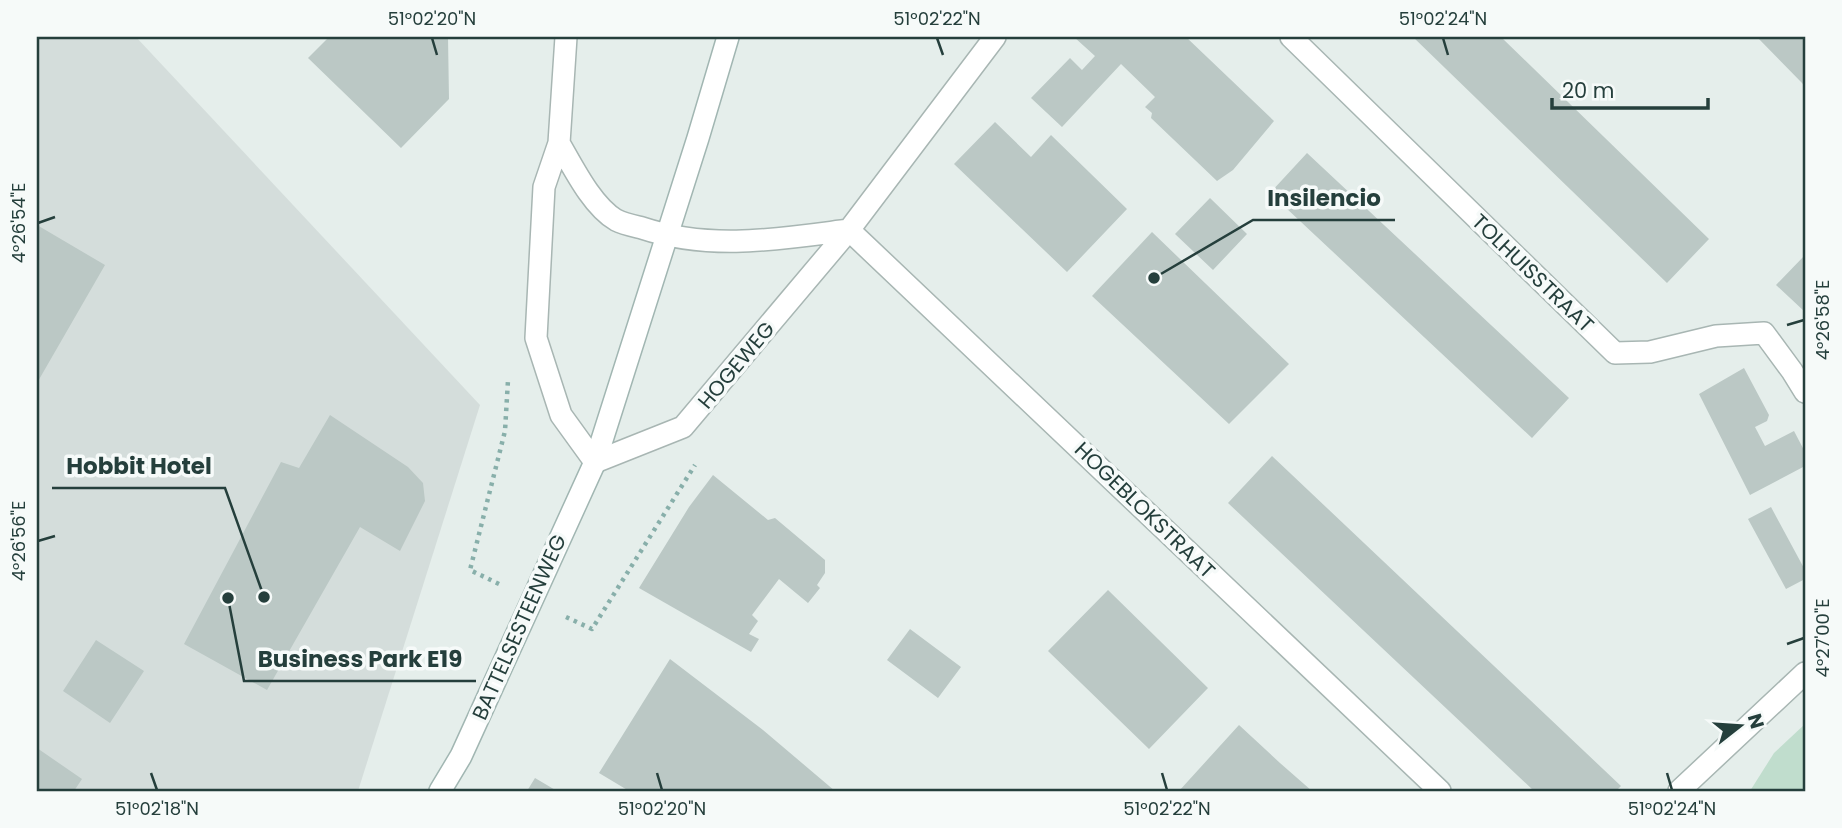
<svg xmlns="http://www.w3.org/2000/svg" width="1842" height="828" viewBox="0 0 1842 828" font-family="Poppins,sans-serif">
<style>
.built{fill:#d4dddb}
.green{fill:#c0ddcd}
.building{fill:#bbc8c5}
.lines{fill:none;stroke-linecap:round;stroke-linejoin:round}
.minor-casing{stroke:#a8b6b3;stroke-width:24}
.secondary-casing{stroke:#a1b6b2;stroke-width:24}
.path{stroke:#88afaa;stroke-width:4.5;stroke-dasharray:3.5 5;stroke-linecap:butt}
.minor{stroke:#fff;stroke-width:21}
.secondary{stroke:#fff;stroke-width:21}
.ticks{fill:none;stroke:#253f3c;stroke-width:2.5}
.labels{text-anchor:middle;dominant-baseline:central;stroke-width:7;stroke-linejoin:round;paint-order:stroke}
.street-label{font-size:21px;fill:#253f3c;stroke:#f6faf9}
.leader{fill:none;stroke:#253f3c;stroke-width:2.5}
.callout-dot{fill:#253f3c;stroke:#f6faf9;stroke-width:2.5}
.callout-label{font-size:23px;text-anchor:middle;font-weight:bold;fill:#253f3c;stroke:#f6faf9;stroke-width:7;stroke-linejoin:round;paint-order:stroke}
.neatline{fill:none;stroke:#253f3c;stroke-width:2.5}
.ticks-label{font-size:18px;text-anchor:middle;fill:#253f3c}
</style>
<rect width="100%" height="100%" fill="#e5eeeb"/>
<path class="built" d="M37 37H136L480 405 358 791H37Z"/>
<path class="green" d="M1805 724V791H1750L1774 753Z"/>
<path class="building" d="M329 37H448L449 99 401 148 308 58Z
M1074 37H1186L1274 121 1233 170 1217 181 1151 118 1152 113 1145 107 1155 97 1121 64 1062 127 1031 98 1070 58 1082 70 1095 56Z
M1413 37H1501L1709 239 1667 283Z
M1757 37H1805V87L1802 83Z
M995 122 1031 157 1051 135 1127 209 1067 272 954 164Z
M1307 153 1569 398 1532 438 1270 193Z
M1210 198 1247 234 1213 270 1175 234Z
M37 225 105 265 37 383Z
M1152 232 1289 364 1229 424 1092 296Z
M1805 255V312L1776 285Z
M1744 368 1769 415 1767 421 1755 427 1765 446 1794 431 1805 452V466L1750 495 1699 394Z
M330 415 408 467 423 483 425 501 400 551 360 527 267 690 184 644 281 462 299 468Z
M1272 456 1621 786 1616 791H1534L1228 503Z
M713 475 768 520 775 518 825 560V573L817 585 820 588 808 603 779 579 752 615 758 621 749 634 759 639 751 652 639 588 689 507Z
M1771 507 1805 570V579L1786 589 1748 519Z
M1108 590 1208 688 1149 749 1048 651Z
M910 629 961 667 938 698 887 660Z
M96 640 144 671 110 723 63 691Z
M670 659 763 730 835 791H629L599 773Z
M1239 725 1280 763 1312 791H1179Z
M37 748 82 779 74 791H37Z
M535 778 557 791H527Z"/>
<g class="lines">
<g class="minor-casing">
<path id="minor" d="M566 37 559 143 544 187 536 338 561 415 595 462 683 427 849 230 995 37
M1291 37 1615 353 1650 352 1716 336 1764 333 1792 371 1805 392
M559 143C573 167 592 206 616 220 624 224 634 226 642 228 711 251 779 239 849 230
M849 230 1440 791
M1679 791 1805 673"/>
</g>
<g class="secondary-casing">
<path id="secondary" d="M440 791 461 756 595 462 698 138 728 37"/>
</g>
<path class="path" d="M499 584 470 570 505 431 508 380
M566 617 592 629 695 465"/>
<use href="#minor" class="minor"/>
<use href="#secondary" class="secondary"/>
</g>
<path class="ticks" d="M432 38 437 55M937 38 943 55M1443 38 1448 55M38 223 55 217M1787 325 1804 320M38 541 55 536M1787 644 1804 638M151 773 157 790M657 773 662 790M1162 773 1167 790M1667 773 1672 790"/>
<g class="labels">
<g class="street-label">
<text transform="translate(1533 273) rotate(44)">TOLHUISSTRAAT</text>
<text transform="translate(736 365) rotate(-50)">HOGEWEG</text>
<text transform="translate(1145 510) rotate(44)">HOGEBLOKSTRAAT</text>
<text transform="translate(519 627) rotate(-66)">BATTELSESTEENWEG</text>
</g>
</g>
<path class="leader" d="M1154 278L1253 220H1395M264 597L225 488H52M228 598L244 681H476"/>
<g class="callout-dot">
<circle cx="1154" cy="278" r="7"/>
<circle cx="264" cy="597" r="7"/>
<circle cx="228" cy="598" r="7"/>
</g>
<g class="callout-label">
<text x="1324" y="206">Insilencio</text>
<text x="139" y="474">Hobbit Hotel</text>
<text x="360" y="667">Business Park E19</text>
</g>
<rect width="1842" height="828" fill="none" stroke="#f6faf9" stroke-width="77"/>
<g transform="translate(1740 726) rotate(73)" stroke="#f6faf9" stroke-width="5" paint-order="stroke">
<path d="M0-5L12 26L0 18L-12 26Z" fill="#253f3c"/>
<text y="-10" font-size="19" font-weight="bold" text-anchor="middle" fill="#253f3c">N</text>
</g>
<path d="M1552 98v10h156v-10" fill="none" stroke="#253f3c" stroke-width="3.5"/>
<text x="1562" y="98" font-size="21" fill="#253f3c" stroke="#f6faf9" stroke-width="5" paint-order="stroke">20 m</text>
<rect x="38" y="38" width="1766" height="752" class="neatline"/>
<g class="ticks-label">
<text x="432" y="25">51°02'20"N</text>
<text x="937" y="25">51°02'22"N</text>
<text x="1443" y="25">51°02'24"N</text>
<text transform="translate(19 223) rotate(-90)" y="6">4°26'54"E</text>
<text transform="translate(1823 320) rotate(-90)" y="6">4°26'58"E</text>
<text transform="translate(19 541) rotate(-90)" y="6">4°26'56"E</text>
<text transform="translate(1823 638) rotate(-90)" y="6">4°27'00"E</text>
<text x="157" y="815">51°02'18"N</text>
<text x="662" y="815">51°02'20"N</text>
<text x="1167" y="815">51°02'22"N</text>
<text x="1672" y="815">51°02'24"N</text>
</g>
</svg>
